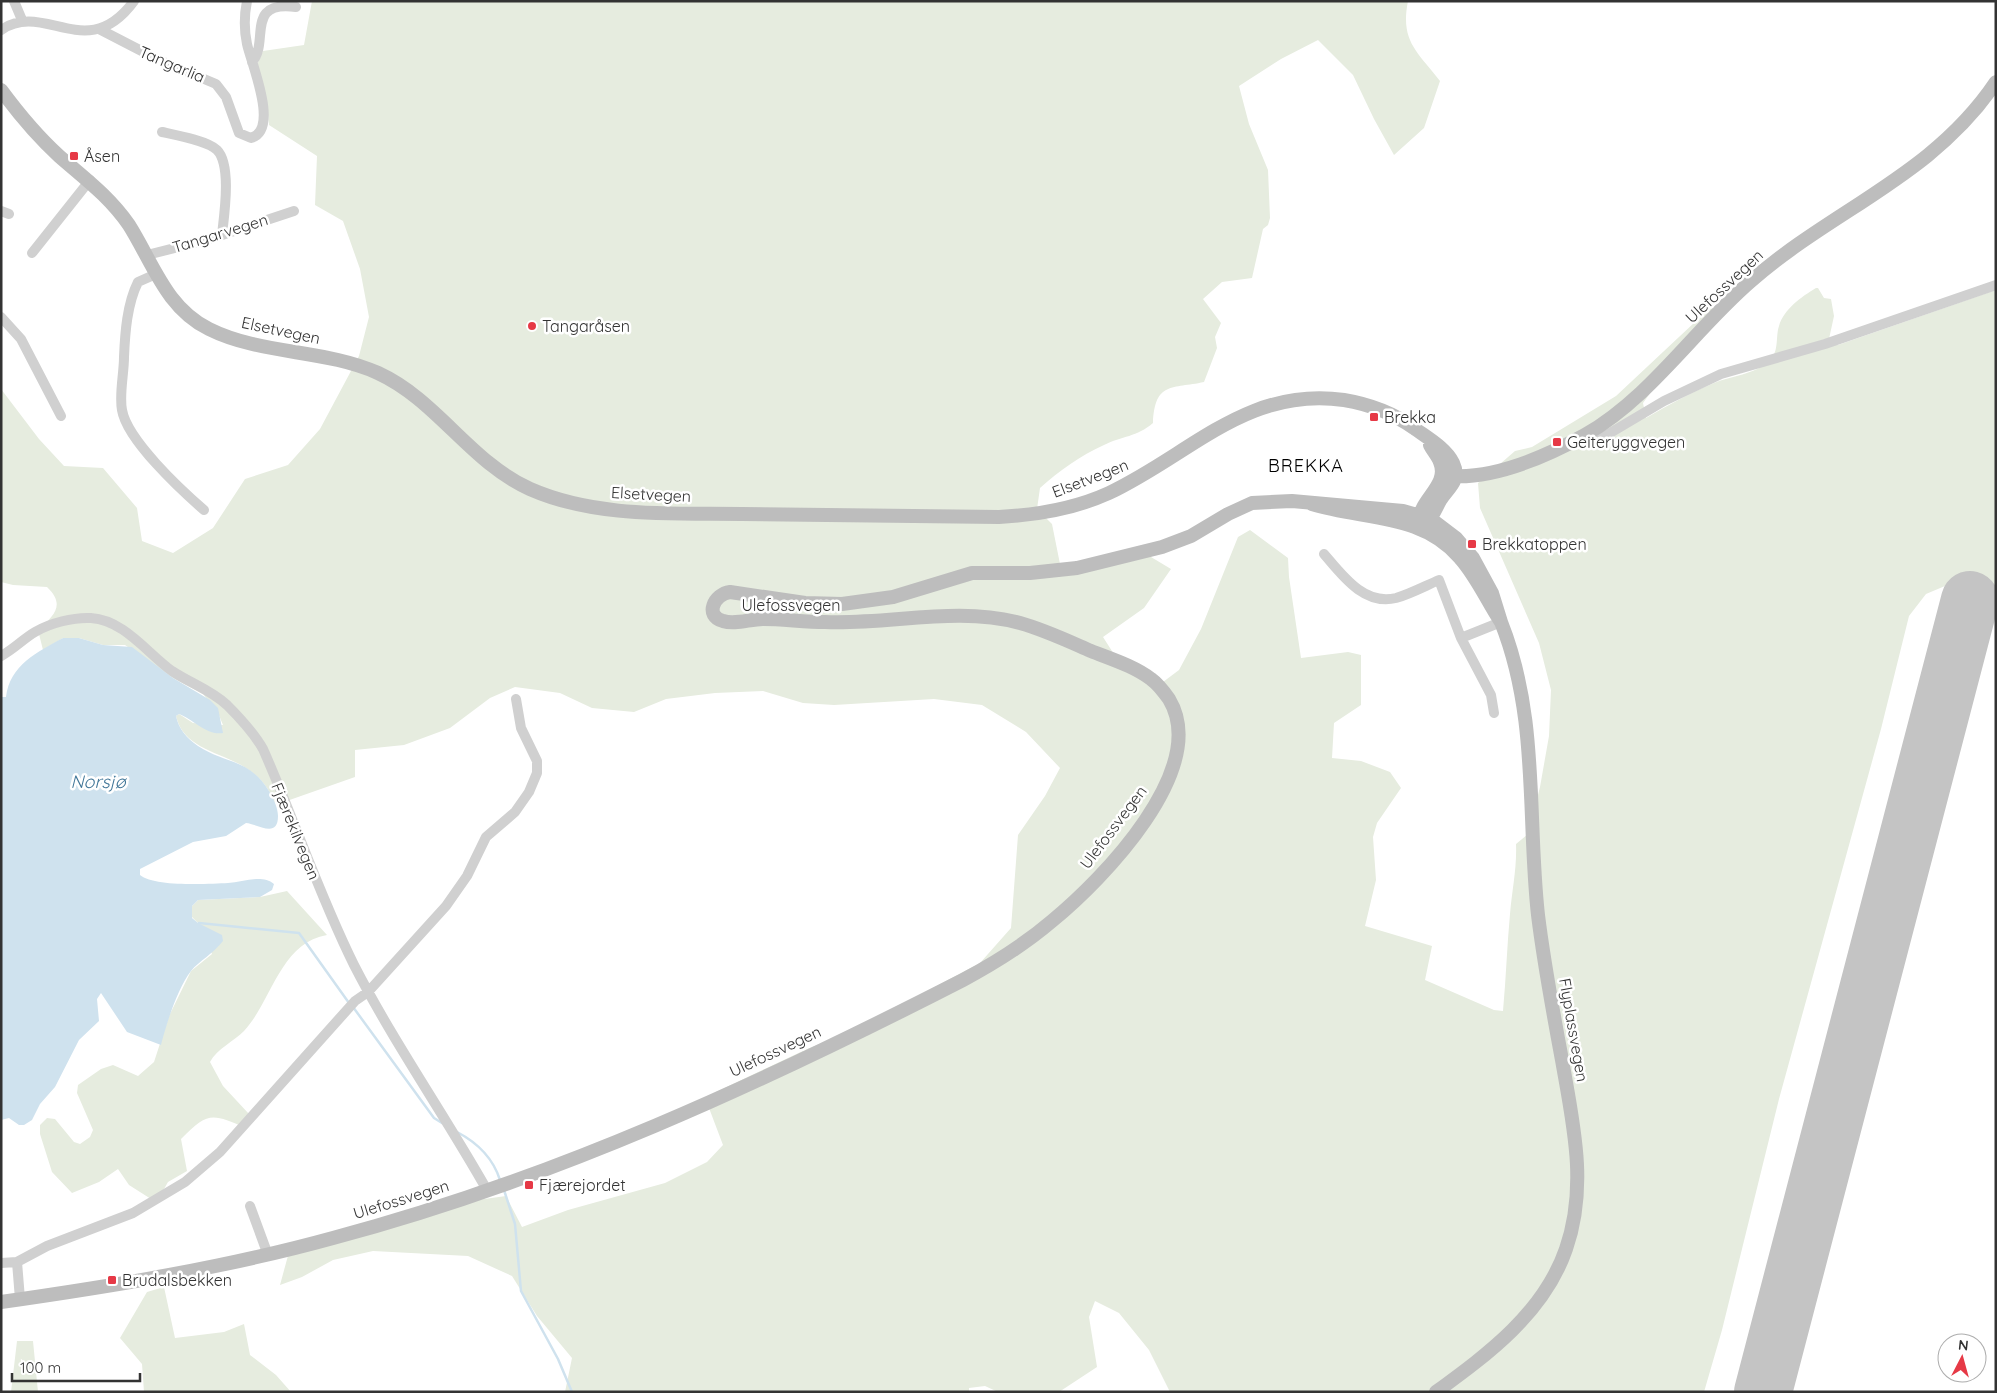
<svg xmlns="http://www.w3.org/2000/svg" width="1997" height="1393" viewBox="0 0 1997 1393" font-family="Quicksand,sans-serif">
<style>
.green{fill:#e6ecdf}
.water{fill:#cfe2ee}
.lines{fill:none;stroke-linecap:round;stroke-linejoin:round}
.stream{stroke:#cfe2ee;stroke-width:2.5}
.taxiway{stroke:#c4c4c4;stroke-width:22}
.runway{stroke:#c4c4c4;stroke-width:58}
.street{stroke:#d0d0d0;stroke-width:10}
.secondary{stroke:#bdbdbd;stroke-width:14}
.poi-dot{fill:#e63946;stroke:#fff;stroke-width:2}
.labels{text-anchor:middle;dominant-baseline:central;stroke-width:5;stroke-linejoin:round;paint-order:stroke}
.street-label{font-size:16px;fill:#333;stroke:#fff}
.poi-label{font-size:16px;fill:#333;stroke:#fff;text-anchor:start}
.neighbourhood-label{font-size:18px;letter-spacing:1px;fill:#000;stroke:#fff}
.water-label{font-size:18px;font-style:italic;fill:#3f7597;stroke:#fff}
</style>
<rect width="100%" height="100%" fill="#fff"/>
<path class="green" d="M312 1H1408C1400 41 1417 51 1440 81L1424 128 1394 155 1374 119 1353 75 1318 40 1281 59 1239 86 1249 124 1268 170 1270 218 1268 225 1263 229 1252 278 1222 282 1203 299 1221 323 1215 337 1217 348 1204 382C1172 389 1155 381 1153 423 1137 437 1122 436 1104 445 1080 456 1060 470 1040 488L1037 509 1052 524 1060 564 1146 554 1171 569 1144 608 1103 637 1117 659 1159 685 1179 670 1201 629 1238 537 1250 530 1288 558 1289 577 1301 658 1348 652 1361 655V705L1334 723 1332 758 1361 761 1390 772 1401 788 1377 823 1373 837 1376 880 1365 926 1432 946 1425 980 1494 1010 1503 1011C1506 978 1507 946 1510 914 1512 890 1517 868 1516 844L1528 834 1540 787 1549 736 1551 690 1539 643 1480 508 1478 483 1515 451 1532 447 1616 396 1711 307 1733 306 1654 388 1643 403 1646 418C1668 405 1690 393 1714 383 1731 376 1755 374 1768 362 1780 352 1775 338 1779 326 1784 309 1801 297 1816 288H1818L1824 298 1831 299 1834 316 1829 339 1833 344 1838 345 1996 290V597L1975 588 1945 586 1926 594 1909 616 1881 729 1779 1099 1722 1330 1704 1392H1170L1149 1350 1119 1313 1095 1301 1089 1317 1097 1367 1059 1392H998L985 1386 969 1388V1392H565L572 1358 537 1316 512 1276 468 1256 373 1251 333 1260 302 1277 280 1285 289 1252 477 1200 506 1196 522 1227 568 1210 665 1183 707 1162 723 1145 709 1108 716 1092 807 1049 850 1032 980 963 1011 928 1018 835 1045 796 1060 768 1026 732 982 705 934 699 834 705 803 703 763 691 715 693 666 699 634 712 592 708 560 693 515 687 490 698 450 728 404 745 355 750V777L281 803 274 802C254 747 187 763 176 716L179 714 193 723 223 725 218 713 203 694 173 678 125 645H103L79 638H63L43 650 38 630C54 616 66 605 47 587L13 585 1 582V389L39 439 64 466 103 468 137 508 142 541 173 553 213 528 245 479 288 465 320 429 359 356 369 317 360 269 343 221 315 205 317 156 269 125 267 104 257 65 263 51 304 45Z
M287 891 327 935C280 943 272 1001 244 1031 234 1041 217 1049 210 1062L223 1086 249 1114 246 1128C211 1113 208 1112 181 1139L187 1171 168 1182 164 1189 151 1199 129 1185 118 1169 99 1182 72 1193 52 1172 40 1134V1125L47 1118 55 1119 74 1142 80 1144 90 1137 93 1130 77 1093 78 1085 101 1069 113 1065 138 1076 154 1062 169 1016 191 971 212 954 198 923 192 917V906L198 900 260 897Z
M164 1287 175 1338 224 1332 244 1324 250 1355 276 1375 291 1392H144L142 1364 120 1338 147 1292Z
M17 1341H33L38 1392H11Z"/>
<path class="water" d="M63 638H79L103 645 132 647 173 678 210 700 218 708 223 733C207 736 193 719 179 714L176 716C179 730 187 738 198 746 225 764 249 758 269 791 273 797 278 808 278 816 278 839 258 824 246 823L226 836 193 842 140 869V875C154 887 208 884 228 883 243 882 262 874 274 884L272 890 260 897 198 900 192 906V918L198 923 222 935 223 941C213 954 199 961 191 971 178 987 166 1025 161 1045L127 1032 101 993 97 999 99 1021 79 1040 55 1087 40 1104 32 1120 24 1125H19L9 1118 1 1120V697H6C10 665 37 652 63 638Z"/>
<g class="lines">
<path class="stream" d="M199 923 299 933 349 1003
M353 1007 434 1118 442 1123
M457 1132C478 1143 493 1158 500 1180
M504 1190 515 1224 521 1291 558 1359 572 1392"/>
<path class="taxiway" d="M1948 683 1962 669 1975 620 1971 610 1965 607 1955 609 1949 617 1958 644"/>
<path class="runway" d="M1763 1392 1970 600"/>
<path class="street" d="M14 1 22 20
M99 29 159 60 216 84 226 97 239 133 251 138C280 130 251 63 247 44 244 30 244 16 247 1
M1 30C45 0 87 65 134 1
M252 62C270 43 244 0 296 7
M162 132C176 135 208 141 217 150 232 165 224 216 222 235
M1 211 9 214
M32 253 90 180
M147 255 210 239 294 211
M156 274 138 282C127 304 125 333 124 357 124 374 119 394 122 410 127 440 181 490 204 510
M1 317 21 339 61 416
M1585 435 1593 439 1605 436 1664 401 1721 374 1825 344 1996 285
M1324 554C1342 575 1364 606 1396 598 1410 594 1425 586 1439 580L1461 638 1491 695 1494 713
M1461 638 1501 622
M1 656C14 649 23 639 35 632 50 623 74 617 91 618 124 620 147 653 172 671 190 683 211 690 227 705 240 718 254 733 263 749 295 821 319 895 354 965 394 1043 444 1114 487 1190
M250 1206 268 1255
M17 1262 20 1299
M1 1263 17 1262 47 1246 133 1213 185 1182 220 1152 355 1001 368 992 446 906 467 876 486 837 515 812 529 792 537 773V761L521 728 516 699"/>
<path class="secondary" d="M1 90C18 113 37 136 59 156 84 178 109 196 129 225 153 263 166 308 209 329 261 355 325 349 378 373 437 400 470 462 530 489 596 518 672 513 742 514 828 515 913 516 999 517 1037 515 1074 509 1109 493 1190 455 1247 386 1344 400 1368 404 1393 413 1414 428 1426 437 1446 448 1453 463 1461 480 1449 487 1441 499 1435 509 1433 518 1424 524
M1442 475C1488 482 1545 457 1585 435 1651 397 1694 330 1751 281 1833 209 1933 176 1996 82
M1419 523C1418 500 1450 486 1440 462 1438 456 1433 451 1430 445
M1 1302C113 1286 224 1268 333 1238 552 1180 762 1083 963 980 995 963 1025 944 1052 921 1102 880 1211 769 1169 699 1164 692 1158 684 1151 679 1134 666 1111 659 1091 651 1068 641 1045 630 1020 623 956 606 890 625 825 622 804 622 783 619 763 619 750 619 735 625 723 621 704 616 714 594 730 592L805 603 842 604 893 597 972 573H1030L1077 568 1162 547 1191 536 1228 514 1252 503 1292 501 1403 511 1431 519 1456 538 1473 558 1492 593 1501 622C1487 601 1477 577 1460 558 1422 513 1364 520 1312 504
M1436 1392C1488 1354 1544 1313 1566 1249 1588 1186 1573 1123 1562 1060 1553 1012 1544 964 1538 915 1527 816 1539 717 1501 622"/>
</g>
<g class="poi-dot">
<rect x="69" y="151" width="10" height="10" rx="2.5"/>
<circle cx="532" cy="326" r="5"/>
<rect x="1369" y="412" width="10" height="10" rx="2.5"/>
<rect x="1552" y="437" width="10" height="10" rx="2.5"/>
<rect x="1467" y="539" width="10" height="10" rx="2.5"/>
<rect x="524" y="1180" width="10" height="10" rx="2.5"/>
<rect x="107" y="1275" width="10" height="10" rx="2.5"/>
</g>
<g class="labels">
<g class="street-label">
<text transform="translate(172 64) rotate(23)">Tangarlia</text>
<text transform="translate(220 233) rotate(-17)">Tangarvegen</text>
<text transform="translate(1724 286) rotate(-43)">Ulefossvegen</text>
<text transform="translate(281 330) rotate(12)">Elsetvegen</text>
<text transform="translate(1090 478) rotate(-21)">Elsetvegen</text>
<text transform="translate(651 494) rotate(3)">Elsetvegen</text>
<text x="791" y="605">Ulefossvegen</text>
<text transform="translate(1113 827) rotate(-53)">Ulefossvegen</text>
<text transform="translate(296 831) rotate(68)">Fjærekilvegen</text>
<text transform="translate(1574 1030) rotate(80)">Flyplassvegen</text>
<text transform="translate(775 1051) rotate(-25)">Ulefossvegen</text>
<text transform="translate(401 1199) rotate(-17)">Ulefossvegen</text>
</g>
<g class="poi-label">
<text x="84" y="156">Åsen</text>
<text x="542" y="326">Tangaråsen</text>
<text x="1384" y="417">Brekka</text>
<text x="1567" y="442">Geiteryggvegen</text>
<text x="1482" y="544">Brekkatoppen</text>
<text x="539" y="1185">Fjærejordet</text>
<text x="122" y="1280">Brudalsbekken</text>
</g>
<g class="neighbourhood-label">
<text x="1306" y="465">BREKKA</text>
</g>
<g class="water-label">
<text x="98" y="781">Norsjø</text>
</g>
</g>
<rect width="1997" height="1393" fill="none" stroke="#333333" stroke-width="5"/>
<g transform="translate(1962 1358) rotate(6)"><circle r="24" fill="#ffffff" stroke="#adadad"/>
<path d="M0-4L9 19L0 12L-9 19Z" fill="#e63946"/>
<text y="-8" font-size="14" font-weight="bold" text-anchor="middle" fill="#333333">N</text>
</g>
<path d="M12 1373v8h128v-8" fill="none" stroke="#333333" stroke-width="2.5"/>
<text x="20" y="1373" font-size="15" fill="#333333" stroke="#ffffff" stroke-width="4" paint-order="stroke">100 m</text>
</svg>
